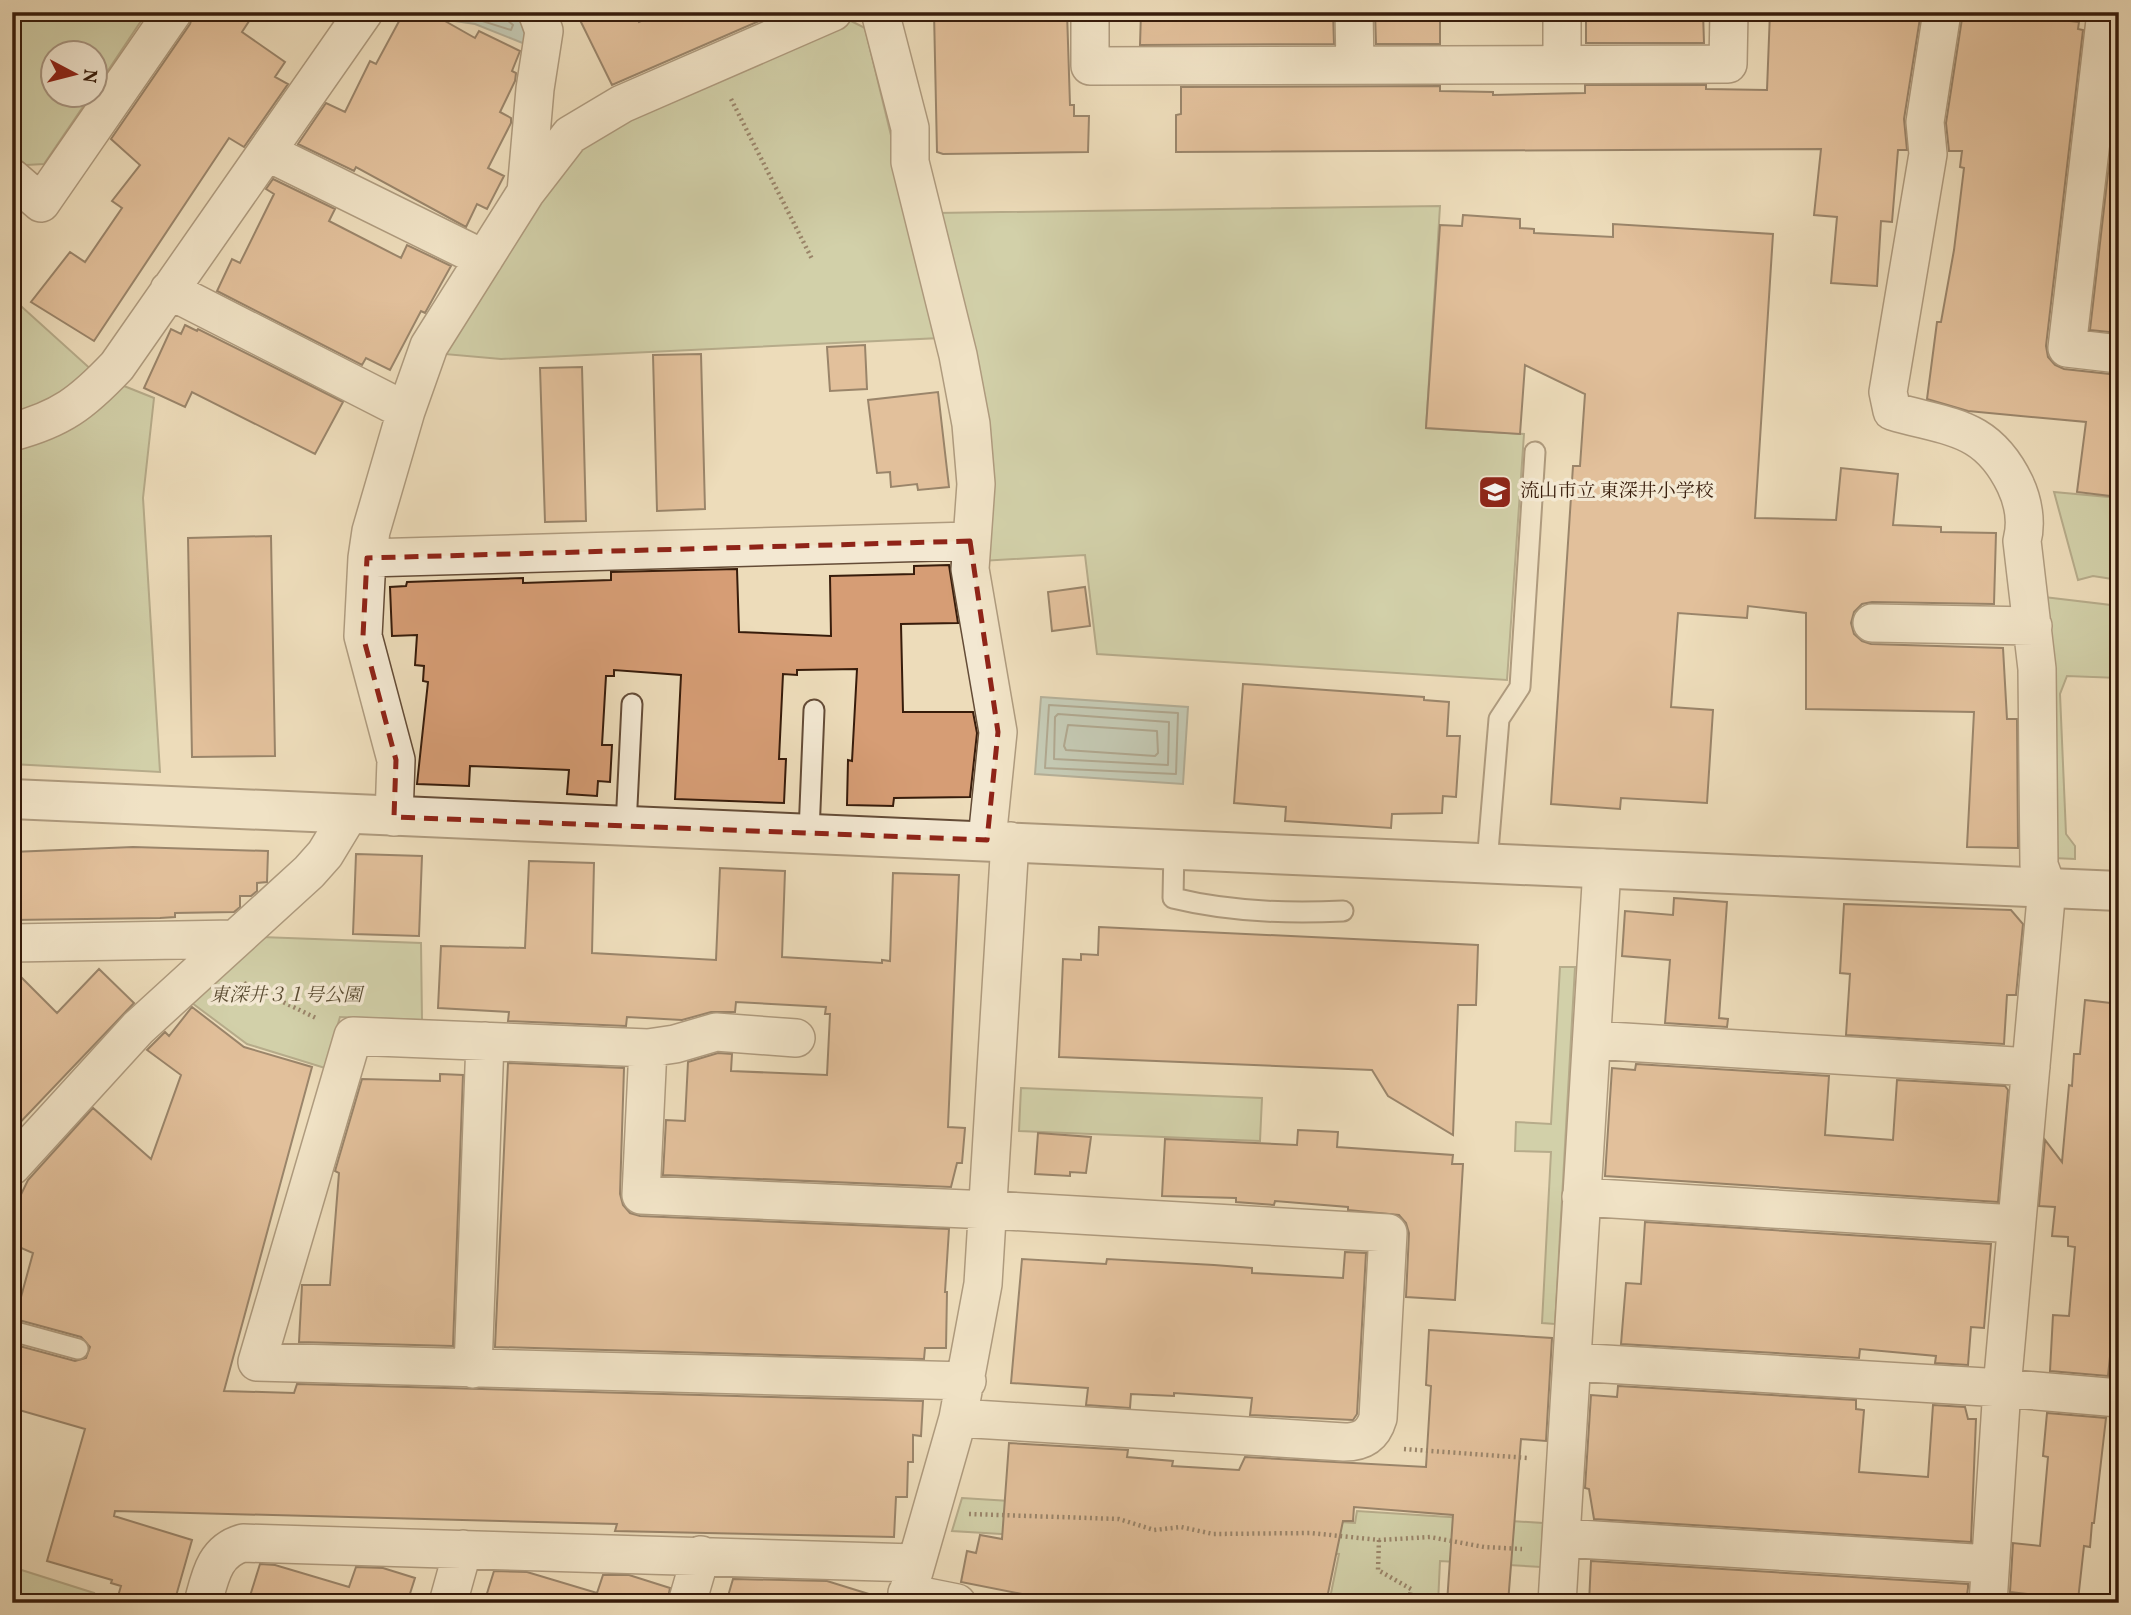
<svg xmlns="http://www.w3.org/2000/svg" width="2131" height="1615" viewBox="0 0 2131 1615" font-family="Vollkorn,'Noto Serif JP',serif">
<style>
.green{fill:#b2c295;stroke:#746f50;stroke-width:2}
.water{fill:#9abab5;stroke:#727b71;stroke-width:2}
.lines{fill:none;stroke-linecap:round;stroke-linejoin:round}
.shore{stroke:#686b60;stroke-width:2}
.building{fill:#d69d75;stroke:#371c0b;stroke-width:2}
.service-casing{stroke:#644c37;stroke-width:23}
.minor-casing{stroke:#644c37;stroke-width:40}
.tertiary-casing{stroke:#644c37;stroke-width:42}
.path{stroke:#371c0b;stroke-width:4.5;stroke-dasharray:2 3.5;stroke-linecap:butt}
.service{stroke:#f3e8d2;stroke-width:19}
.minor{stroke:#f3e8d2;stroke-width:37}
.tertiary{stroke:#f3e8d2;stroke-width:38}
.marked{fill:none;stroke:#8f2418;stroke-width:5;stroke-dasharray:14 9;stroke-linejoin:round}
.labels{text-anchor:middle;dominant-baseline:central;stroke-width:7;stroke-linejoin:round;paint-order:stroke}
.poi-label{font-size:19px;fill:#371c0b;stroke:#f3e8d2;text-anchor:start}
.park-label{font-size:19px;font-style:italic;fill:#5c4e34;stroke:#f3e8d2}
</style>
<rect width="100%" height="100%" fill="#eddcba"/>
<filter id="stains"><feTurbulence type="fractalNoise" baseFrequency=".00286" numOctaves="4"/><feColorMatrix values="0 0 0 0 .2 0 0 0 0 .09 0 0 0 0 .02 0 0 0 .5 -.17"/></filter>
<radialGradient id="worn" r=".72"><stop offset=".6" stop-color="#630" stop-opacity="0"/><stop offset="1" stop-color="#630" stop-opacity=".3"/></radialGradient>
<path class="green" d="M12 12H147L95 90 94 52H52V94L91 95 44 164 26 165 12 153Z
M845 18 865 28 940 338 501 359 444 354 538 203 584 141Z
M1440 206 1426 428 1524 434 1507 680 1097 654 1085 555 981 561 936 213Z
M12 298 94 372 12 423Z
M114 382 154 398 143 498 160 772 12 764V444Z
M2054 492 2119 498V580L2093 576 2078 580Z
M2044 597 2119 606V678L2067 676 2060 694 2066 834 2075 846V859L2053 858Z
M261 937 421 943 422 1020 340 1017 325 1068 247 1044 188 1000Z
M1560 967H1575L1555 1324 1542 1323 1551 1152 1515 1151 1516 1122 1551 1124Z
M1021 1088 1262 1098 1260 1141 1019 1131Z
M962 1498 1355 1523 1357 1511 1543 1523 1541 1567 1440 1561 1438 1603H1329L1339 1554 952 1531Z
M12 1567 94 1593 91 1603H12Z"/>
<path class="water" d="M439 12C456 12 505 7 517 18 524 24 525 35 525 44L475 24 455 21Z
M1041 697 1188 707 1183 784 1035 774Z"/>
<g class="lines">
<path class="shore" d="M454 12 511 30 513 25 506 19 504 12
M1049 705 1178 713 1176 774 1045 768Z
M1058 714 1169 722 1168 765 1054 759 1055 717Z
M1068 725 1157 731 1158 753 1155 756 1066 750 1064 746Z"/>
</g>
<path class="building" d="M194 12H255L242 32 285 62 275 77 288 84 244 147 229 138 94 341 31 302 70 252 85 262 122 208 112 201 140 165 111 139 190 24Z
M404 12H429L475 38 479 31 520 51 512 71 516 73 515 81 500 112 511 118V123L488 168 504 176 487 209 477 204 466 227 356 167 354 171 298 144 326 103 345 112 370 61 376 64Z
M576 12H634L639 22 661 12H780L612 85Z
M934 12H1067L1070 105H1074V116H1089L1088 152 943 154 937 152Z
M1141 12H1333L1334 44 1140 45Z
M1375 12H1440V44H1376Z
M1586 12H1703L1704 43H1586Z
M1770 12H1921L1904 119 1907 150H1898L1892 222 1881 221 1877 286 1831 283 1837 217 1814 215 1821 149 1176 152V115L1181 114V87L1440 86V91L1493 92V95L1585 93V85H1706V89L1767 90Z
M1963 12H2026V16L2079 22 2078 29 2083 30 2046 346 2048 357 2055 365 2064 369 2119 375V497L2077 492 2086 422 1968 411 1927 399 1937 322H1941L1954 250 1964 168 1960 167 1962 151H1949L1946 123Z
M2116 104H2119V333L2090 330Z
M273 179 335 209 329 221 401 258 407 245 451 266 425 313 421 311 390 370 366 358 362 365 217 291 232 259 240 263 274 194 266 189Z
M1463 215 1520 219V228L1534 229V233L1613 237V224L1773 234 1755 518 1836 520 1841 468 1898 474 1893 525 1941 527V532L1996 533 1994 604 1872 602 1862 604 1854 612 1851 623 1854 634 1862 641 1871 644 2003 648 2007 719H2017L2018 848 1967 847 1974 712 1806 709V613L1748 606 1747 618 1678 613 1671 707 1713 710 1707 803 1621 798 1620 809 1551 804 1573 466H1580L1585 394 1525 365 1520 434 1426 428 1440 225 1462 226Z
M185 325 197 331 198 329 343 402 315 454 192 392 185 407 144 388 171 329 181 334Z
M865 345 867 389 830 391 827 347Z
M701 354 705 509 657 511 653 355Z
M582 367 586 521 545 522 540 368Z
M938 392 949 487 918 490 917 484 891 487 890 472 877 473 868 400Z
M271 536 275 756 192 757 188 538Z
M949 565 958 623 901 624 903 712H973L977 733 970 797 894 798 893 806 847 805 848 760 852 761 857 669 797 670V675L783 674 779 759H786L784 803 675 799 681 675 614 670V676H606L602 745H612L610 782 598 781 597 796 567 794 569 770 470 766 469 786 417 784 428 682 423 681 424 666 415 665 417 635 392 636 390 587 406 586 407 582 523 578V583L611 580V572L737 569 739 632 831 636 830 576 914 574V566Z
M1085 587 1090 626 1052 631 1048 592Z
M1243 684 1424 697V700L1449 702 1447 736H1460L1456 797 1443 796 1442 813 1392 814 1391 828 1285 821 1286 807 1234 803Z
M133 847 268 851 267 882 257 883V891L251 896H240V907L234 912 175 913V917L160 918 12 920V852Z
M356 854 422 856 419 936 353 934Z
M529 861 594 863 592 953 716 960 720 868 785 871 782 957 882 963V960L890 961 893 873 959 875 948 1127 965 1128 962 1163H957L951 1187 663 1175 666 1120 685 1121 688 1062 718 1053 732 1054 731 1071 827 1075 830 1014H825L826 1007 736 1002 735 1012H711L682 1020 627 1017 626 1026 508 1021 509 1012 438 1008 441 946 525 948Z
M1674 898 1727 902 1719 1018 1728 1019 1727 1027 1665 1023 1670 960 1622 956 1625 911 1673 915Z
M1844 904 2011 910 2023 924 2016 995H2007L2004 1044 1846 1035 1850 974 1840 973Z
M1099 927 1478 945 1476 1005H1458L1453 1135 1388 1096 1372 1070 1059 1057 1063 959 1081 960V954L1098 955Z
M12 968 57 1013 99 969 134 1003 12 1131Z
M2085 1000 2119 1004V1269L2108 1376 2050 1371 2053 1315 2069 1316 2075 1247 2068 1246V1237L2052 1236 2055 1207 2039 1206 2045 1140 2062 1162 2069 1085 2072 1086 2074 1054H2080Z
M192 1007 244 1047 312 1067 224 1391 294 1393 297 1384 923 1401 921 1436 913 1435V1462H908L907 1497H896L894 1537 615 1531 617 1524 115 1511 114 1516 192 1540 174 1603H116L121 1586 111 1583 112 1580 47 1561 85 1429 12 1408V1344L75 1361 86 1358 90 1347 81 1337 15 1319 33 1253 12 1244V1213L28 1180 93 1108 151 1159 181 1075 147 1050 165 1032 169 1036Z
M508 1063 624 1068 620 1194 623 1205 630 1213 640 1216 949 1229 945 1292H947L946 1348H925L924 1359 495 1347Z
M1636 1064 1829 1076 1825 1135 1893 1140 1897 1080 2005 1086 2008 1090 1998 1202 1605 1176 1612 1068 1635 1070Z
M440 1074 463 1075 453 1346 299 1342 302 1285H330L339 1173 335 1171 362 1079 440 1081Z
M1298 1130 1338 1132 1337 1147 1453 1155 1452 1164H1463L1455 1300 1406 1297 1409 1233 1406 1223 1399 1215 1348 1210V1207L1275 1201 1274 1205 1236 1202V1198L1162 1196 1165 1139 1297 1145Z
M1038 1133 1091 1137 1086 1173 1070 1172V1176L1035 1174Z
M1645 1222 1991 1244 1984 1328 1971 1327 1968 1365 1935 1363 1936 1356 1860 1349 1859 1358 1621 1344 1626 1283 1641 1284Z
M1345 1252 1366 1253 1357 1414 1353 1420 1250 1415 1252 1398 1174 1393V1396L1131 1394 1130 1408 1086 1405 1088 1388 1011 1383 1022 1259 1106 1264 1107 1259 1214 1265 1252 1268V1273L1343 1278Z
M1429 1330 1552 1338 1546 1441 1521 1439 1508 1603H1447L1453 1515 1354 1507 1353 1521H1343L1326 1603H1047V1599L961 1582 967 1551 976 1553 980 1535 1002 1539 1009 1443 1128 1450 1127 1457 1173 1461 1172 1466 1239 1470 1245 1457 1426 1467 1431 1386 1426 1385Z
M1618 1386 1856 1400V1409L1864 1410 1859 1472 1928 1477 1933 1405 1965 1407 1968 1419H1976L1971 1542 1594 1519 1589 1489 1585 1488 1591 1395 1617 1397Z
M2047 1413 2106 1418 2094 1523H2092L2090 1547 2084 1546 2078 1600 2010 1592 2013 1543 2040 1546 2048 1457 2043 1456Z
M1591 1561 1968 1584V1588L1966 1601 1960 1603H1589Z
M260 1564 275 1565 349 1587 356 1567 383 1568 415 1578 407 1603H272L250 1596Z
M494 1571 527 1572 597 1593 603 1575H629L670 1588 667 1603H484Z
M733 1579 827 1581 872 1595 870 1603H726Z"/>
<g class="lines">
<g class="service-casing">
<path id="service" d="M626 826 632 704
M809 833 814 710
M1174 848 1173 898C1230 912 1285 914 1343 911
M1487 863 1499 719 1520 687 1535 452
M12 1331 78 1349"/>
</g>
<g class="minor-casing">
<path id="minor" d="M880 12 910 128V162L958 355 971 424 976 484 970 569 998 732 987 840
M1090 12V66L1728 64 1729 12
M1354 12 1355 65
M1942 12 1925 122 1928 154 1888 392 1892 411C1948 428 1986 424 2015 484 2023 501 2027 522 2022 541L2037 669 2039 865 2047 887 2002 1388 1988 1603
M2106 12 2067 348 2119 354
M1562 64V12
M267 152 484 259
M12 178 41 203 173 12
M526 192 535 89 544 31 537 12
M169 290 406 411
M12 432C61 419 82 403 117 366L364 12
M367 558 970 541
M1872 623 2033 626
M394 817 396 760 363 636 367 558 371 531 406 411 429 346 526 192 570 135 622 104 833 12
M12 943 234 939
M1592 1040 2031 1067
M648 1048 675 1044 716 1032 796 1038
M12 1166 138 1028 309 872 325 854 348 816
M1581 1197 2015 1224
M1572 1362 2002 1388 2119 1398
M473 1369 485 1041
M958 1418 1344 1442C1362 1442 1373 1435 1378 1418L1388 1233 990 1210 641 1195 648 1048 353 1036 257 1362 967 1381
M1562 1538 1990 1564
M907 1593 957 1603
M203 1603C210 1577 214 1551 243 1543L915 1563
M448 1603 463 1549
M687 1603 701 1555
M905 1603 958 1418 983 1284 1010 841
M1557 1603 1602 868"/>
</g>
<g class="tertiary-casing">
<path id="tertiary" d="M12 799 2119 891"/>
</g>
<path class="path" d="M731 99 812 259
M244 983 318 1019
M1404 1449 1528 1458
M969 1514 1119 1519 1154 1530 1181 1527 1213 1534 1311 1533 1379 1540 1430 1537 1484 1547 1522 1549
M1379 1540 1378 1570 1411 1589 1409 1603"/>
<use href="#service" class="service"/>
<use href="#minor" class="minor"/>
<use href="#tertiary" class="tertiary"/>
</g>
<path d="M0 0H2131V1615H0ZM970 541 998 732 987 840 394 817 396 760 363 636 367 558Z" fill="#eddcba" fill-opacity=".55" fill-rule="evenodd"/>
<path class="marked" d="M970 541 998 732 987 840 394 817 396 760 363 636 367 558Z"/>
<defs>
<g id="school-square" transform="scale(1.75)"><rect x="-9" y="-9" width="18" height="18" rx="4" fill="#8f2418" stroke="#f3e8d2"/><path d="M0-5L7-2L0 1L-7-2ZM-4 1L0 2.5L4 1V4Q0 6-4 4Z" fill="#fff"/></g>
</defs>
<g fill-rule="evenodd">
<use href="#school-square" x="1495" y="492"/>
</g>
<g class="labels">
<g class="poi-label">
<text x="1520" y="492">流山市立 東深井小学校</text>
</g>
<g class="park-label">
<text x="286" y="996">東深井３１号公園</text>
</g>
</g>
<rect width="2131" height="1615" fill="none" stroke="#eddcba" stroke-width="42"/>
<rect x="14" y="14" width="2103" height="1587" fill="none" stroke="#371c0b" stroke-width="3.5"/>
<rect x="21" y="21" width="2089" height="1573" fill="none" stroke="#371c0b" stroke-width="2"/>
<g transform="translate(74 74) rotate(97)"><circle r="33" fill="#f3e8d2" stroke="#a89682" stroke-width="2"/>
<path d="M0-5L12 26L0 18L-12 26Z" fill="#8f2418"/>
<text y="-10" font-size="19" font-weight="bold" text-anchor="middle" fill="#371c0b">N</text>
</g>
<rect width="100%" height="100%" filter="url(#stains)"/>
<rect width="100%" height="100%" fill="url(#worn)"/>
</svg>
